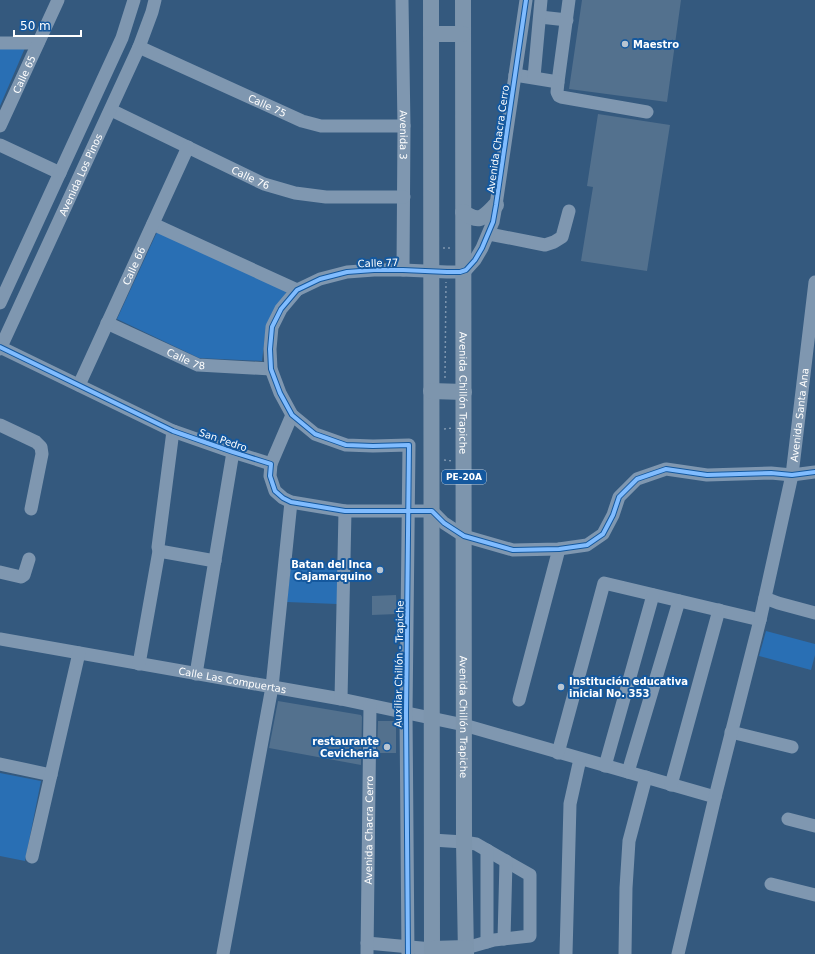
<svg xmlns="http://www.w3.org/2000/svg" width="815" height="954" viewBox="0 0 815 954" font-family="'DejaVu Sans',sans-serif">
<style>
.green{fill:#296fb4}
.building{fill:#53718e}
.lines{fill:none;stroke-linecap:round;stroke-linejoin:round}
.path{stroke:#7f97b0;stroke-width:1.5;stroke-dasharray:2 3;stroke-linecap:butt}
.minor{stroke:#7f97b0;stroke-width:13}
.major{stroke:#7d95ad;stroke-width:16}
.cycleway-casing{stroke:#14589e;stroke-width:6}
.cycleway{stroke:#80bcff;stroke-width:4}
.poi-dot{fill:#b8c5d2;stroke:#14589e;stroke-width:1.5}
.labels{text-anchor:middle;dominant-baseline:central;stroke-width:4;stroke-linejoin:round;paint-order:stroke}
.shield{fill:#14589e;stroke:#b8cde2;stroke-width:1}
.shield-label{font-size:9px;font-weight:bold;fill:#fff}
.poi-label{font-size:10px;font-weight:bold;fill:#fff;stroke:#14589e;text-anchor:start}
.street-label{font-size:10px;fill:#fff;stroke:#14589e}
</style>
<rect width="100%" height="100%" fill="#34597e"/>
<path class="green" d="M0 48H25L0 106Z
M157 232 287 291 266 327 262 361 199 358 117 319Z
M291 564 338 566 337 604 287 602Z
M766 631 815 644V655L811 670 759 656Z
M0 773 41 781 25 861 0 856Z"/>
<path class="building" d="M582 0H681L667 102 569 89Z
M598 114 670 125 647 271 581 261 593 187 587 186Z
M396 595 397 614 372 615V596Z
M278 701 361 715 362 717 361 765 269 748Z
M378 721H396V753H377Z"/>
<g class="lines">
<path class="path" d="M443 248H451
M445 378 446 282
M444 429 452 428
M444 460 452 461"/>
<g class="minor">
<path id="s1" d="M402 0 404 126 403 270"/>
<path d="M540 17 567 20"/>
<path d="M0 43H38"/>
<path id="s2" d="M139 47 302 121 321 126H404"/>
<path d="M515 75 558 82 569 0"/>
<path d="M534 77 541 0"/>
<path d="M558 82 557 92 559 96 561 97 647 112"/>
<path id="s3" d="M111 110 264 184 295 193 326 197H404"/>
<path id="s4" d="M0 126 58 0"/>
<path d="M0 145 60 173"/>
<path d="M153 224 297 290"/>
<path d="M489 234 545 245 554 242 562 237 569 211"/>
<path d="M0 303 122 38 134 0"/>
<path id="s5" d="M107 323 198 365 271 369"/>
<path d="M0 347 173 431 233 452 271 464 270 476 275 491 283 498 291 502 345 511H432L444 523 464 536 513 550 559 549 587 545 603 534 613 515 619 497 637 479 666 469 707 475 771 473 792 475 815 472"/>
<path id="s6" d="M0 349 139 47 152 12 155 0"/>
<path id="s7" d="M79 385 188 147"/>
<path d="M0 425 36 442 41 447 42 454 31 509"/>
<path d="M271 464 292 415"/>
<path d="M159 551 215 561"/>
<path d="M0 572 21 577 24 575 29 559"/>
<path d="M765 598 778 603 815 613"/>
<path id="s8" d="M0 639 341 699 464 725 715 797"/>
<path d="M139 664 159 551 158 547 173 431"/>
<path d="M196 674 233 452"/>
<path d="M341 699 345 511"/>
<path d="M519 700 559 549"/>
<path d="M731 732 792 747"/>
<path d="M558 753 604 583 760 620"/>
<path d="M0 764 51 775"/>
<path d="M605 766 653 595"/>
<path d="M628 772 679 601"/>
<path d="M671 785 719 610"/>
<path d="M788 819 815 826"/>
<path d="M432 840 464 842 476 844 530 875V936L494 940 466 948"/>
<path d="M32 857 79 653"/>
<path d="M771 884 815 895"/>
<path d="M504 939 506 861"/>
<path d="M487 942V850"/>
<path d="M367 943 432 949"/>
<path d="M223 954 272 687 291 502"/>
<path id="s9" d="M367 954 370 706"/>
<path d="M408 954 406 713 409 445 373 446 346 445 315 434 292 415 280 393 271 369 270 349 272 327 281 309 297 290 320 279 347 272 374 270H403L447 272H460L466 270 475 260 482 248 493 222 496 205 526 0"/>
<path d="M566 954 570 804 580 759"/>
<path d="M625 954 626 888 629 841 646 777"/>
<path id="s10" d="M678 954 715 797 760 620 792 475 815 282"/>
</g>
<g class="major">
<path d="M431 0 432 954"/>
<path id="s11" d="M463 0 464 842 466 954"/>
<path d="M431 34H463"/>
<path d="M463 212C480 224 484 217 496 205"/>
<path d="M431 391 464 392"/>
<path d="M432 949 466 948"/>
</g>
<g class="cycleway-casing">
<path id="cycleway" d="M0 347 173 431 233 452 271 464 270 476 275 491 283 498 291 502 345 511H432L444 523 464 536 513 550 559 549 587 545 603 534 613 515 619 497 637 479 666 469 707 475 771 473 792 475 815 472
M408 954 406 713 409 445 373 446 346 445 315 434 292 415 280 393 271 369 270 349 272 327 281 309 297 290 320 279 347 272 374 270H403L447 272H460L466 270 475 260 482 248 493 222 496 205 526 0"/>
</g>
<use href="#cycleway" class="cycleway"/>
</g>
<g class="poi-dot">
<circle cx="625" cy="44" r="4"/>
<circle cx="380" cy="570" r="4"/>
<circle cx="561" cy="687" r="4"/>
<circle cx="387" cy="747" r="4"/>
</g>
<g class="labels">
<rect class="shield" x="442" y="470" width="44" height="14" rx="3"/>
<g class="shield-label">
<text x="464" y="477">PE-20A</text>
</g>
<g class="poi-label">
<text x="633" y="44">Maestro</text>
<text x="372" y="564" text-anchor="end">Batan del Inca<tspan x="372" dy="12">Cajamarquino</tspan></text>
<text x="569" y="681">Institución educativa<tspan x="569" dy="12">inicial No. 353</tspan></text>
<text x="379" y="741" text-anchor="end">restaurante<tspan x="379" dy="12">Cevicheria</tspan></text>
</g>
<g class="street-label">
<text stroke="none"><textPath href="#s4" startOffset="57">Calle 65</textPath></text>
<text stroke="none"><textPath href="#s2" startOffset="141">Calle 75</textPath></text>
<text stroke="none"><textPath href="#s1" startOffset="135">Avenida 3</textPath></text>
<text transform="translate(498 139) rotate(-82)">Avenida Chacra Cerro</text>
<text stroke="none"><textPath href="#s6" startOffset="192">Avenida Los Pinos</textPath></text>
<text stroke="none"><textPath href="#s3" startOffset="155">Calle 76</textPath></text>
<text transform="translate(378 263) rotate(-2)">Calle 77</text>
<text stroke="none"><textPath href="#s7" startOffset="131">Calle 66</textPath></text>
<text stroke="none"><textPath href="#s5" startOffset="87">Calle 78</textPath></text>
<text stroke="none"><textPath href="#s11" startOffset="393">Avenida Chillón Trapiche</textPath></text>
<text stroke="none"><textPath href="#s10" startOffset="553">Avenida Santa Ana</textPath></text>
<text transform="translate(223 440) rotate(19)">San Pedro</text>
<text transform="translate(399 664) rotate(-89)">Auxiliar Chillón - Trapiche</text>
<text stroke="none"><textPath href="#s8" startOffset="236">Calle Las Compuertas</textPath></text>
<text stroke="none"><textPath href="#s11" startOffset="717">Avenida Chillón Trapiche</textPath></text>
<text stroke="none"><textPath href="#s9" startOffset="124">Avenida Chacra Cerro</textPath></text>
</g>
</g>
<path d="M14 30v6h67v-6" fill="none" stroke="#ffffff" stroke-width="2"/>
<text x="20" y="30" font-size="12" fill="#ffffff" stroke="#14589e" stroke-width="3" paint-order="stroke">50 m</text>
</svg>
